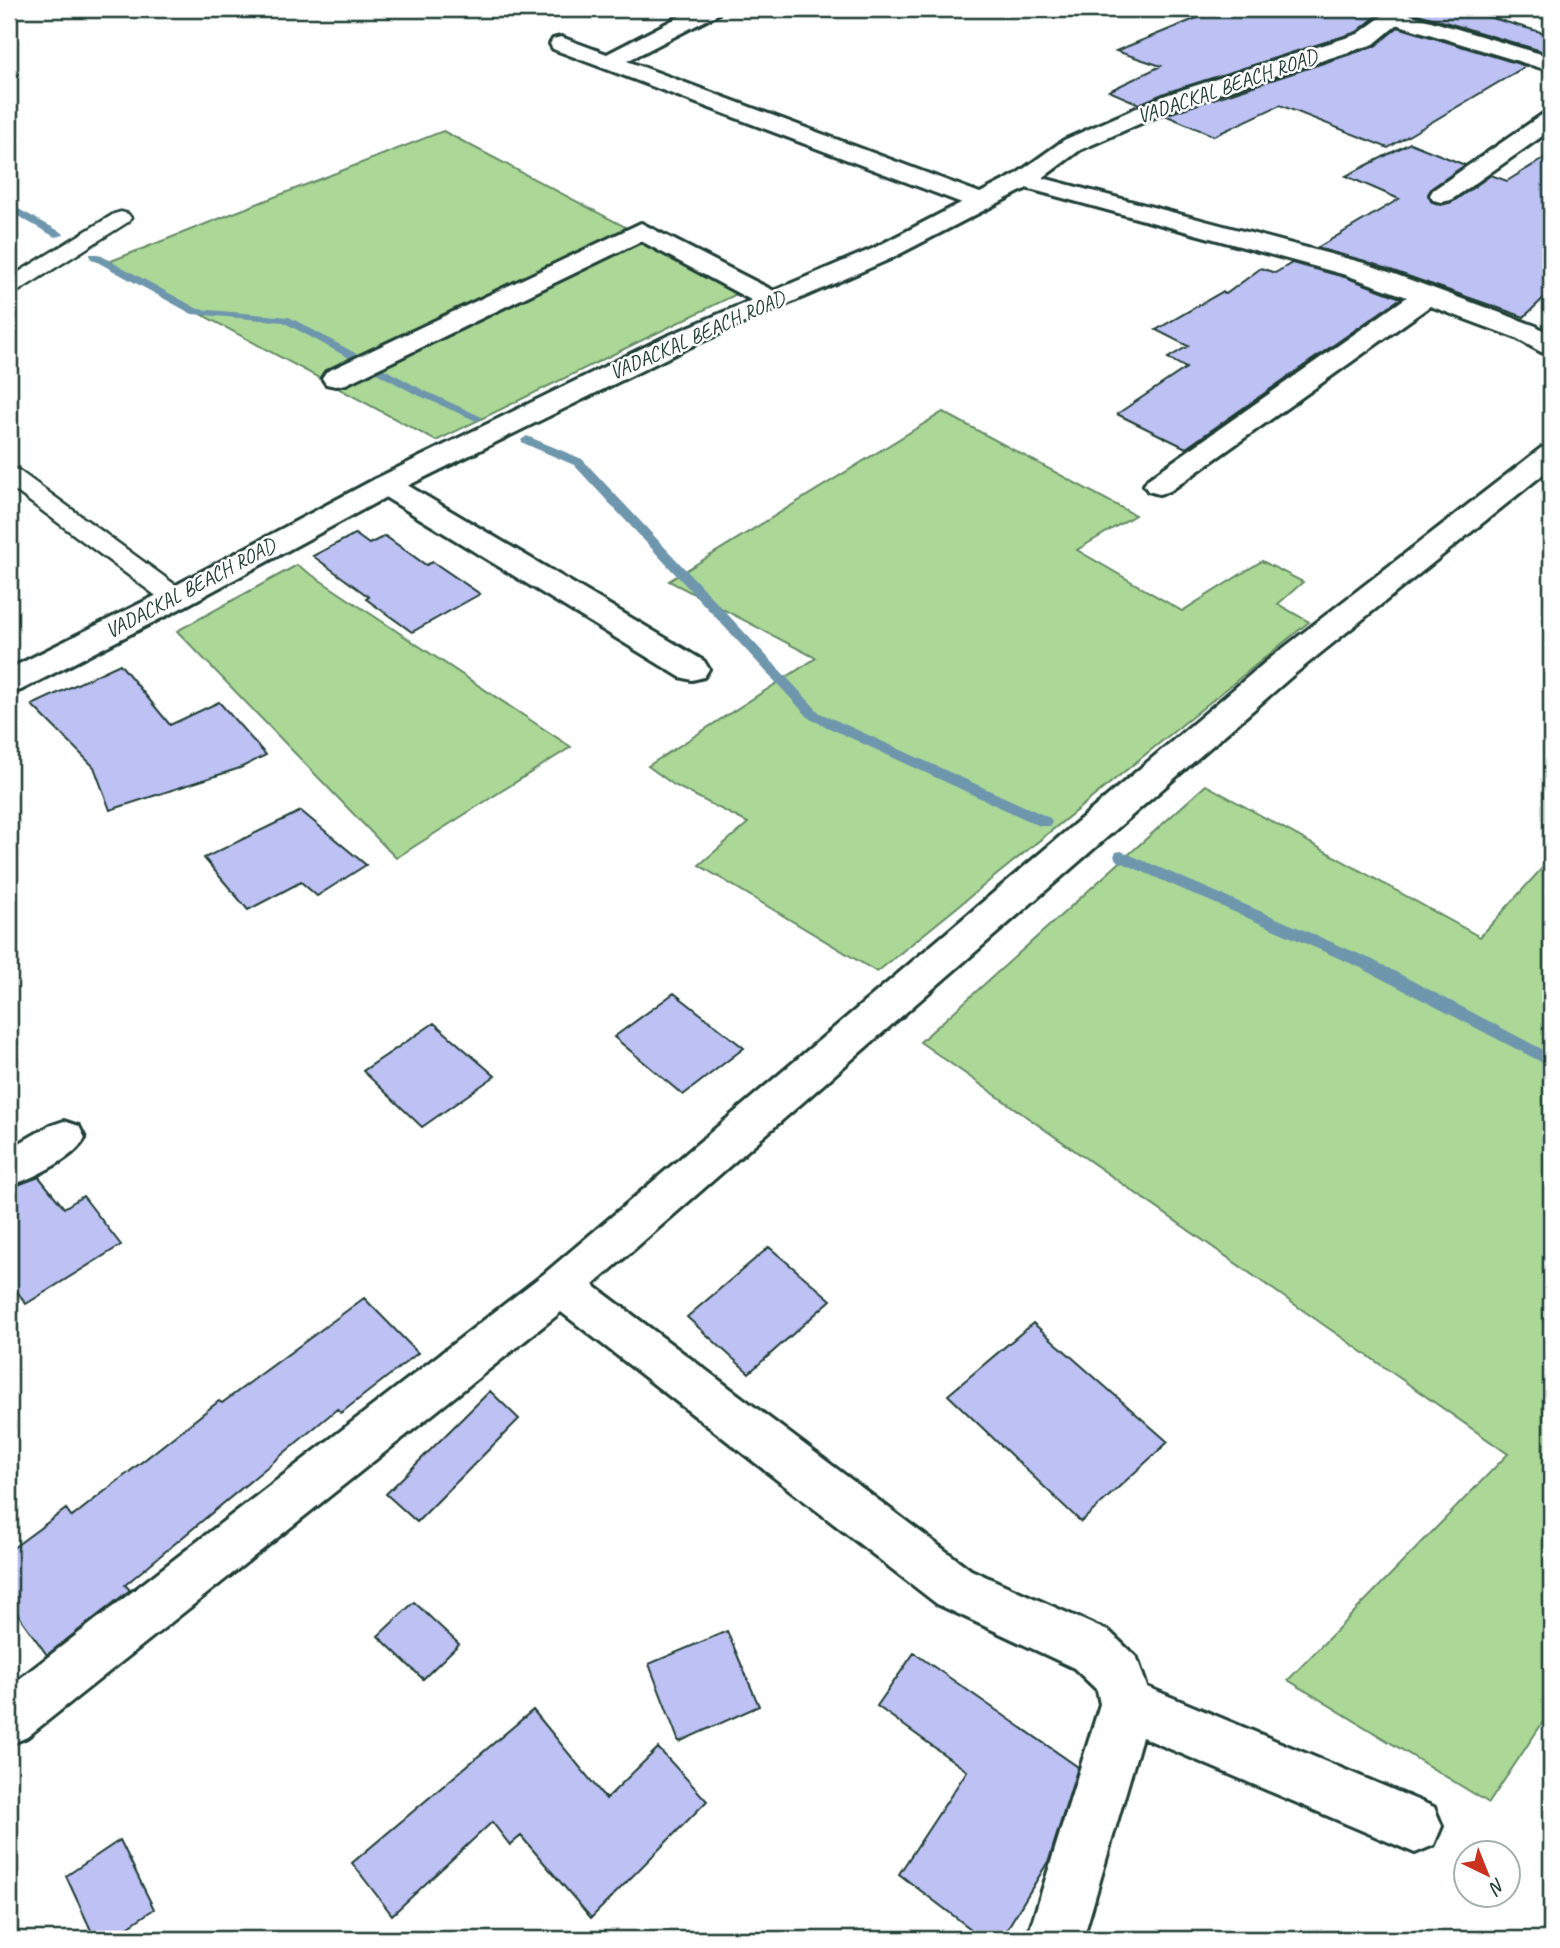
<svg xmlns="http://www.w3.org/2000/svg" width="1560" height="1948" viewBox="0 0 1560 1948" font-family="Caveat,sans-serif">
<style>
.green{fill:#abd897;stroke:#658a66;stroke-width:2}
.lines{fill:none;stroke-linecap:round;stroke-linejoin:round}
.stream{fill:#6e96ad;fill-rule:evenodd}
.building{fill:#bdc1f3;stroke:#1f3d34;stroke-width:2}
.service-casing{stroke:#1f3d34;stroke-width:5}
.minor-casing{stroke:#1f3d34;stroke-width:6}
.tertiary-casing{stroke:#1f3d34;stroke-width:6}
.secondary-casing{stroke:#1f3d34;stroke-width:6}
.service{fill:#fff;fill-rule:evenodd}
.minor{fill:#fff;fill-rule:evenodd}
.tertiary{fill:#fff;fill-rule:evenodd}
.secondary{fill:#fff;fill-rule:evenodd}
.labels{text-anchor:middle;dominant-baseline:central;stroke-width:5;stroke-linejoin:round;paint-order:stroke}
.far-street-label{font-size:21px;fill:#1f3d34;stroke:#fff}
</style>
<rect width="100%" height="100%" fill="#fff"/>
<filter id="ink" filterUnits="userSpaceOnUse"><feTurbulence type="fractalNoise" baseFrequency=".0143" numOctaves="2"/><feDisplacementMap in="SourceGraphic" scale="14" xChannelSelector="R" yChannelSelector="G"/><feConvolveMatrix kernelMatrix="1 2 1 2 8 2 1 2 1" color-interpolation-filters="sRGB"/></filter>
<g filter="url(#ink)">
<path class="green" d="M443 131 745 290 436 441 106 263Z
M943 412 1135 515 1077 550 1182 611 1262 561 1303 582 1278 604 1309 622 877 972 699 865 748 823 674 785 648 766 816 658 669 581Z
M297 565 571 747 396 858 177 631Z
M1206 785 1480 937 1551 858V1710L1489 1803 1288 1680 1508 1454 920 1042Z"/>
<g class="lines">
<path class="stream" d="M9 204 63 233 64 235 55 237 9 211Z
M90 254H98L198 309 289 317 421 389 482 417 476 421 472 419 413 393 283 322 192 314 90 258Z
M527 436 582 459 820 713 1050 818 1052 822 1050 826H1040L810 719 574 465 523 443 521 440Z
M1121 851 1373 960 1551 1054V1067L1361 968 1116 860 1114 856 1116 852Z"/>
</g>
<path class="building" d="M1219 9H1385L1357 32 1165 93 1139 104 1109 91 1161 66 1116 51Z
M1418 9H1461L1551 35V51L1548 53 1415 13Z
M1398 27 1526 66 1388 148 1280 105 1214 136 1165 115 1375 46Z
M1410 143 1465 165 1432 188 1428 194 1431 201 1441 205 1452 202 1491 175 1507 181 1551 154V291L1524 317 1365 261 1317 248 1399 199 1346 176Z
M1292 263 1345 277 1401 298 1186 448 1117 414 1186 368 1168 358 1188 346 1156 330 1222 292 1226 294 1261 268 1275 273Z
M355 534 369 544 385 536 426 565 433 562 480 594 412 632 366 599 369 597 313 556Z
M120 664 170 725 219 702 266 755 240 768 110 810 94 767 32 705Z
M301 811 366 865 317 896 301 882 248 910 204 858Z
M674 993 744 1048 683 1095 614 1037Z
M434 1023 495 1076 422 1127 363 1071Z
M39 1177 64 1208 83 1196 121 1245 26 1304 9 1280V1188Z
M769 1247 831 1300 749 1373 687 1317Z
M364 1298 418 1353 341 1413 337 1409 125 1585 130 1590 47 1655 9 1602V1551L66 1509 72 1517 219 1401 222 1403Z
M1033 1323 1168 1442 1081 1522 948 1395Z
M490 1391 519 1419 417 1522 386 1494Z
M414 1602 459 1644 423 1679 378 1636Z
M727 1631 759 1706 679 1742 649 1664Z
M914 1653 1078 1767 1049 1860 1001 1939H984L899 1874 967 1771 877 1706Z
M533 1710 606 1799 658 1748 707 1801 591 1918 521 1836 510 1845 492 1822 392 1915 352 1863Z
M120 1840 154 1909 110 1939H95L66 1876Z"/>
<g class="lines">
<g class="service-casing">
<path id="service" d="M121 212 128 214 131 218 128 222 17 292 9 293V278L114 214Z
M9 468 18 470 185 592 189 598 185 604 176 606 167 604 9 486Z"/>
</g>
<g class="minor-casing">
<path id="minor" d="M694 9H721L718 14 627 61 988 196 991 201 988 206 979 208 970 206 553 49 550 44 553 39 561 37 607 54Z
M1551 112V130L1451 200 1442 202 1433 200 1430 195 1433 190 1543 114Z
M1024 173 1364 263 1536 326 1551 335V354L1541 352 1516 338 1430 306 1170 491 1159 494 1148 491 1144 485 1148 479 1407 297 1346 275 1015 185 1012 180 1015 175Z
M641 223 782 295 786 301 782 307 773 309 764 307 641 241 346 384 336 386 326 384 322 378 326 372Z
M1551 445V468L1292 676 593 1285 971 1570 1110 1632 1137 1658 1147 1687 1434 1807 1442 1826 1434 1845 1415 1853 1142 1737 1083 1939H1027L1100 1704 1097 1690 1074 1668 937 1604 561 1312 27 1737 9 1745V1687L545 1273 1268 660 1541 448Z
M386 476 397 479 704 661 709 669 704 677 692 680 680 677 375 491 371 485 375 479Z
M64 1121 79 1126 85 1138C74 1159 31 1179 9 1186V1149L49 1126Z"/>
</g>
<g class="tertiary-casing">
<path id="tertiary" d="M1394 10 1551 57V71L1386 21 1383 16 1386 11Z"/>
</g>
<g class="secondary-casing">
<path id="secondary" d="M1392 9H1416L1374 44 1182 105 1080 150 1033 185 890 259 685 349 397 491 187 605 21 690 9 693V669L165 591 375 479 665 337 872 249 1015 175 1064 140 1166 95 1358 34Z"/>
</g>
<use href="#service" class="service"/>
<use href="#minor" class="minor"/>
<use href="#tertiary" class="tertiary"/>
<use href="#secondary" class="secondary"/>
</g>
</g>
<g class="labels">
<g class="far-street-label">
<text transform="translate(1227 86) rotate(-19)">VADACKAL BEACH ROAD</text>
<text transform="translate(697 335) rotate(-24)">VADACKAL BEACH ROAD</text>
<text transform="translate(190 588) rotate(-28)">VADACKAL BEACH ROAD</text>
</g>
</g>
<rect width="1560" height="1948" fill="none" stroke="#fff" stroke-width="35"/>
<rect x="18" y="18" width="1525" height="1913" fill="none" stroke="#1f3d34" stroke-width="2.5" filter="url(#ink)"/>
<g transform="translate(1487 1874) rotate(137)"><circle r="33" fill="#ffffff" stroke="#a5b1ae" stroke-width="2"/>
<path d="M0-5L12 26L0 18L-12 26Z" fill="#c8321e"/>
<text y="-10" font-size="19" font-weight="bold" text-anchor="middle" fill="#1f3d34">N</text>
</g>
</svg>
